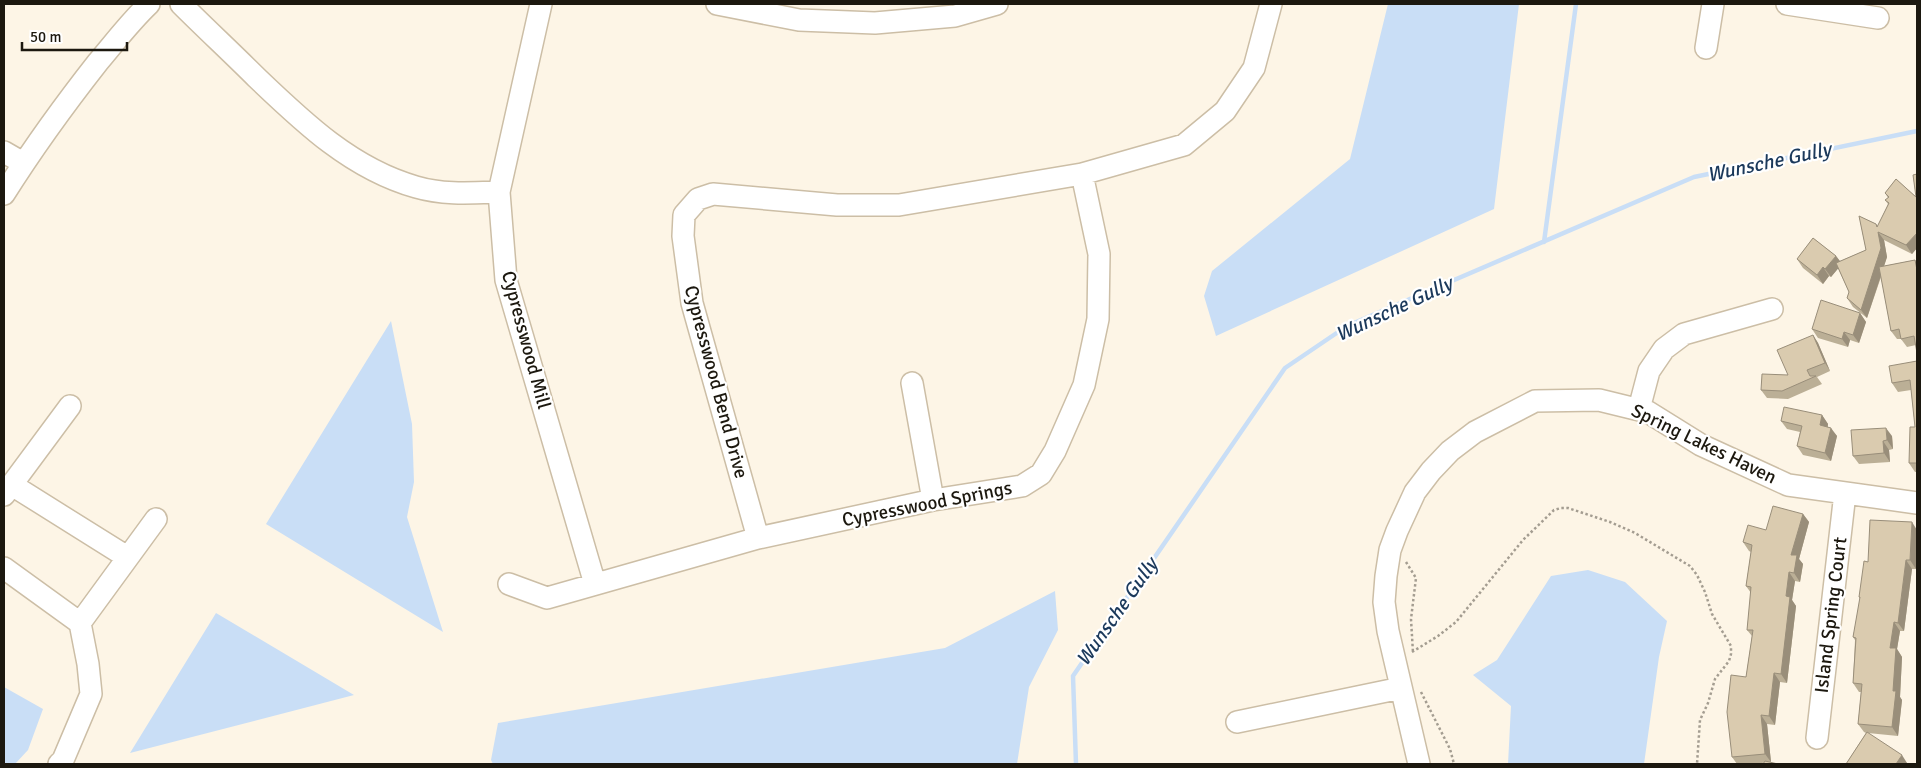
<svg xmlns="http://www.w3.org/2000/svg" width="1921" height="768" viewBox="0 0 1921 768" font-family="Signika,sans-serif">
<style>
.water{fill:#c9def6}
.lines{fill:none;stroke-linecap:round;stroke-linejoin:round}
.stream{stroke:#c9def6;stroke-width:4.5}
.minor-casing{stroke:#ccbea6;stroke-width:24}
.path{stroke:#a49d91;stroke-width:2.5;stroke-dasharray:2.5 2.5;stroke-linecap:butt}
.minor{stroke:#fff;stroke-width:21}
.wall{fill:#bbaf96}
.shaded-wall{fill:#998e7a}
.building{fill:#dacbaf;stroke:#998e7a}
.labels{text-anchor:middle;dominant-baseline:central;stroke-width:4.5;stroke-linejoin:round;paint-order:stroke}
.street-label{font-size:19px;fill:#1c180f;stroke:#fff}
.water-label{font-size:20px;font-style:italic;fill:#1b395b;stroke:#fff}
</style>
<rect width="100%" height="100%" fill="#fdf5e6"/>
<path class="water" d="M1388 4H1519L1494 209 1216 336 1204 296 1212 271 1350 159Z
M391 321 412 424 414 482 407 517 443 632 266 524Z
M1588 570 1625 582 1667 621 1659 657 1644 764H1508L1511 706 1473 675 1497 660 1551 576Z
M1055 591 1058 630 1029 687 1017 764H493L491 760 498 723 945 648Z
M216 613 354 695 130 753Z
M4 687 43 709 28 750 15 764H4Z"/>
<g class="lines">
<path class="stream" d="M1544 242 1576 4
M1076 764 1073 676 1285 368 1347 326 1694 177 1917 131"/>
<g class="minor-casing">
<path id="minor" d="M181 4C206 29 232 53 257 78 304 123 352 169 416 187 443 195 471 193 499 192
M541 4 499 192 506 280 595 584
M717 4 799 20 875 23 955 16 997 4
M1787 4 1878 18
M1706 48 1713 4
M4 152 23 163
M4 194C33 148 65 104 98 62 115 42 130 22 149 4
M912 383 933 500
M1639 409 1649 371 1664 349 1684 334 1772 309
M12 485 127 557
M4 495 70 406
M758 538 692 303 683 236 684 215 698 199 713 194 837 205H899L1082 174 1184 145 1225 111 1254 68 1271 4
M4 568 80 623 88 664 91 694 63 760 59 764
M509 584 547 598 758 538 933 500 1022 486 1041 474 1055 451 1084 385 1098 319 1099 254 1082 174
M80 623 156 519
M1237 722 1401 688
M1817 738 1845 493
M1419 764 1388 631 1384 602 1386 576 1390 550 1397 531 1415 492 1431 471 1450 451 1475 432 1535 401 1599 400 1648 412 1701 445 1788 485 1917 503"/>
</g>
<path class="path" d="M1406 562 1416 578 1411 619 1413 653
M1412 652 1438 636 1456 622 1523 540 1554 510 1561 508H1568L1610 522 1635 533 1690 566 1697 575 1705 592 1712 614 1731 646V654L1729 661 1715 679 1708 703 1700 720 1697 764
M1421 692 1450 749 1454 764"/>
<use href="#minor" class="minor"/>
</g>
<path class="wall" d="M1917 174V248L1912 254 1884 240 1887 257 1884 266 1915 260 1917 262V353L1916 345 1907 347 1901 339H1897L1891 331 1881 277 1867 318 1853 307 1847 298 1849 292 1838 268 1831 277 1829 276 1823 284 1803 268 1797 259 1813 238 1836 256 1840 261 1866 250 1859 216 1876 224 1878 226 1888 204 1885 200 1888 198 1885 193 1896 179 1916 197 1913 175Z
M1860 313 1866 322 1859 343 1850 340 1848 347 1818 338 1812 329Z
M1813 335 1818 343 1830 371 1817 377 1822 384 1788 399 1767 398 1761 390 1788 375Z
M1917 361V472H1915L1909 463 1915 427 1911 390 1898 392 1892 383Z
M1822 415 1828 424V427L1837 436 1831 461 1803 455 1797 446 1800 432 1787 429 1781 421Z
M1892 436 1893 449 1889 450 1890 462 1859 464 1853 456Z
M1803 514 1809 522 1799 559 1803 564 1800 582 1795 581 1792 600 1796 606 1787 683 1780 682 1775 725 1767 724 1771 762 1752 764H1737L1732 757 1746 677 1752 636 1747 630 1751 593 1746 586 1751 552 1749 551 1743 542 1766 530Z
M1917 530 1916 569H1912L1904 631H1900L1897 649 1902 657 1900 697 1902 700 1898 736 1868 733 1907 763V764H1846L1866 733 1864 732 1858 724 1861 692H1859L1853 683 1855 640 1853 637 1860 599 1859 597 1868 562Z"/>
<path class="shaded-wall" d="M1878 232 1884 240 1887 257 1867 318 1861 310Z
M1917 233V248L1912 254 1906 245Z
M1836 256 1842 264 1831 277 1825 269Z
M1823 267 1829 276 1823 284 1817 275Z
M1860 313 1866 322 1859 343 1853 335Z
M1844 332 1850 340 1848 347 1842 339Z
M1813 335 1818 343 1830 371 1825 363Z
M1822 415 1828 424 1826 434 1820 425Z
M1831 428 1837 436 1831 461 1825 453Z
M1886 428 1892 436 1893 449 1887 440Z
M1883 441 1889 450 1890 462 1884 453Z
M1803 514 1809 522 1799 559 1803 564 1800 582 1794 573 1791 555Z
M1912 522 1917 530 1916 569 1910 560Z
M1906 560 1912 569 1904 631 1898 623Z
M1789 572 1795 581 1792 600 1796 606 1787 683 1781 674 1786 596Z
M1894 622 1900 631 1897 649 1902 657 1900 697 1902 700 1898 736 1892 727 1893 691 1890 648Z
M1774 673 1780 682 1775 725 1769 716Z
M1761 715 1767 724 1771 762 1765 754Z
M1902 755 1907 763V764H1896Z"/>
<path class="building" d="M1917 174V233L1906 245 1878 232 1881 248 1861 310 1847 298 1849 292 1836 263 1866 250 1859 216 1876 224 1877 227 1889 203 1885 200 1889 197 1885 193 1896 179 1916 197 1913 175Z
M1813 238 1836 256 1825 269 1823 267 1817 275 1797 259Z
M1915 260 1917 270V353L1914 336 1901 339 1899 329 1891 331 1879 267Z
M1821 300 1860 313 1853 335 1844 332 1842 339 1812 329Z
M1813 335 1825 363 1807 370 1810 376H1816L1782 391 1761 390 1762 374 1788 375 1777 350Z
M1917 361V463H1909L1910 427H1915L1910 380 1892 383 1889 366Z
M1784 407 1822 415 1820 425 1831 428 1825 453 1797 446 1802 426 1781 421Z
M1886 428 1887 440 1883 441 1884 453 1853 456 1851 430Z
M1773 506 1803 514 1791 555H1797L1794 573 1789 572 1786 596 1790 597 1781 674 1774 673 1769 716 1761 715 1765 754 1732 757 1727 712 1731 675 1746 677 1753 630H1747L1751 587 1746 586 1752 545 1743 542 1748 525 1766 530Z
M1870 520 1912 522 1910 560H1906L1898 623 1894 622 1890 648H1896L1893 691H1896L1892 727 1858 724 1862 684 1853 683 1856 638 1853 637 1860 597H1859L1864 561 1868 562Z
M1867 732 1902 755 1896 764H1846Z
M1765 761 1778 764H1763Z"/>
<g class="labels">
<g class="street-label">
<text transform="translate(526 340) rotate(75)">Cypresswood Mill</text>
<text transform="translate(716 382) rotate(75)">Cypresswood Bend Drive</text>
<text transform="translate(1704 444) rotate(26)">Spring Lakes Haven</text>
<text transform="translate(927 504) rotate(-11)">Cypresswood Springs</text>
<text transform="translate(1831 615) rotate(-83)">Island Spring Court</text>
</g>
<g class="water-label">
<text transform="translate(1769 162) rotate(-12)">Wunsche Gully</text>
<text transform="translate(1394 309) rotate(-25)">Wunsche Gully</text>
<text transform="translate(1117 612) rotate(-55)">Wunsche Gully</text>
</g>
</g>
<rect width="1921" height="768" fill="none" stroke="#1c180f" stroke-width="10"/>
<path d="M22 42v8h105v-8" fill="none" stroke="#1c180f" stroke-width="2.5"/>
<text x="30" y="42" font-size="15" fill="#1c180f" stroke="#ffffff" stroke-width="4" paint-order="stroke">50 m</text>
</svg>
